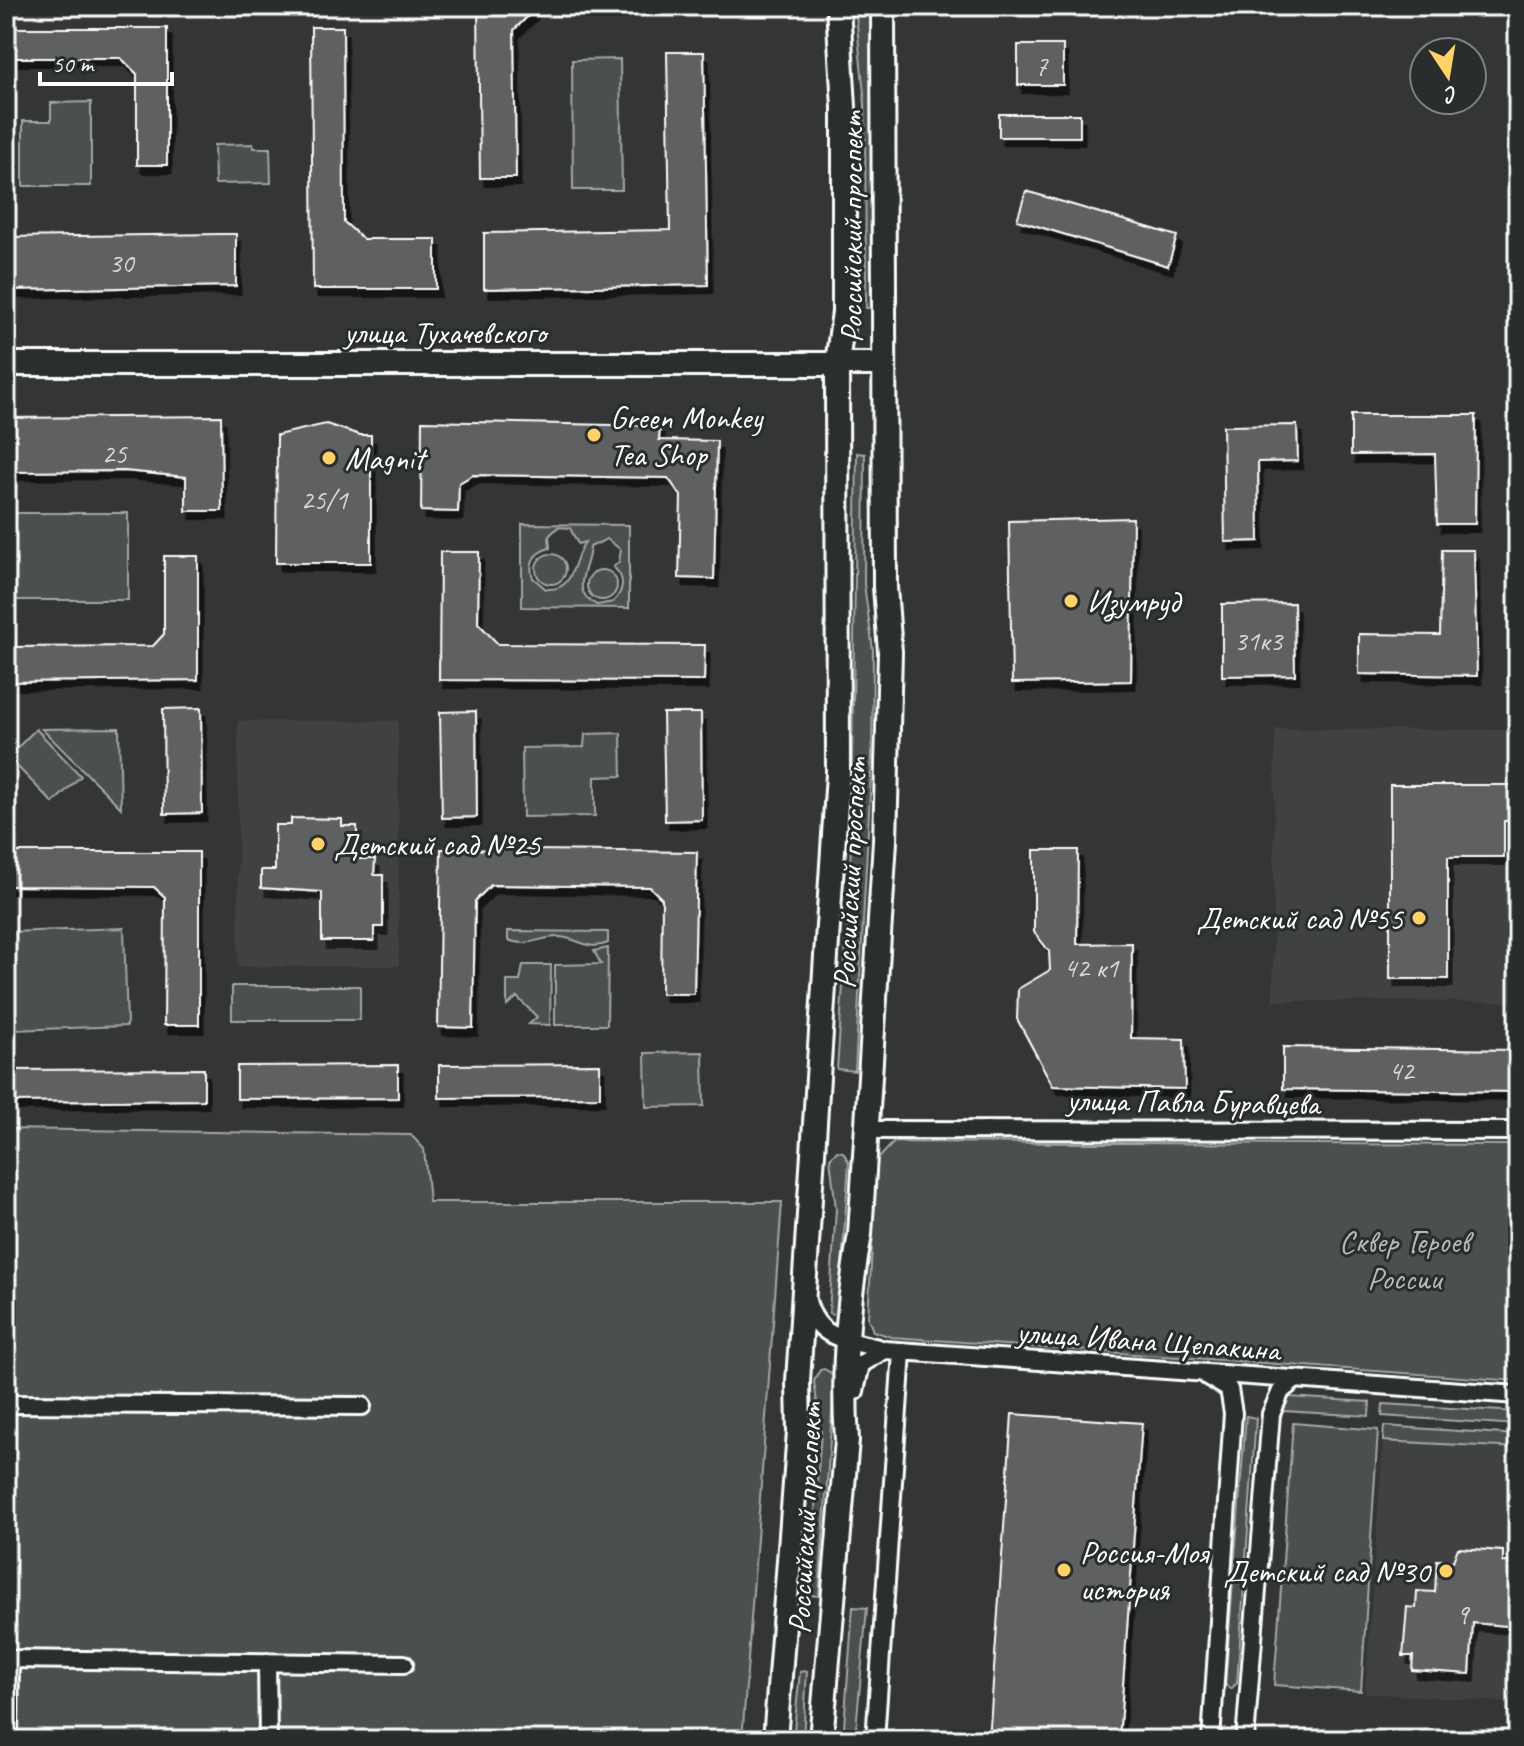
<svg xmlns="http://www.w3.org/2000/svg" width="1524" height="1746" viewBox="0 0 1524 1746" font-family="Caveat,sans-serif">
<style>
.built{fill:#404243}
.green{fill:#4c4f50;stroke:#a6a7a8;stroke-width:2;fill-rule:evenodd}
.building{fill:#5f6162;stroke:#fff;stroke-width:2;filter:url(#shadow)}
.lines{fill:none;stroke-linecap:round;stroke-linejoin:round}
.street-casing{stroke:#fff;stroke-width:22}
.secondary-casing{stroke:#fff;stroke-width:28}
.street{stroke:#2a2d2e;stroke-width:16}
.secondary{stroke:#2a2d2e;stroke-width:22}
.poi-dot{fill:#ffd166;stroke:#2a2d2e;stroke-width:3}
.labels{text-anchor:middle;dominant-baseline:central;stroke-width:6;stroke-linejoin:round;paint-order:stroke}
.number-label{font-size:28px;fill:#d7d8d8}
.street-label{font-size:32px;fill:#fff;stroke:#2a2d2e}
.poi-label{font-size:32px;fill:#fff;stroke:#2a2d2e;text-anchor:start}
.park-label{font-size:32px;fill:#b7b9b9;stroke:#2a2d2e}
</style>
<defs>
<filter id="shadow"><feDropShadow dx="4.5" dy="8" stdDeviation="0" flood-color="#0009"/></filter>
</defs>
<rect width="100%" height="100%" fill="#333536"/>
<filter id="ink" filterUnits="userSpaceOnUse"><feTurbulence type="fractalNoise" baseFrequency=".0125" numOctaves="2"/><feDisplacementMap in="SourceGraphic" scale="16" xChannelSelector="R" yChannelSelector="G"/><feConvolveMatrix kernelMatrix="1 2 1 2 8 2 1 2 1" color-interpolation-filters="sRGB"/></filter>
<g filter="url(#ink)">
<path class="built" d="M238 721H398L399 966 238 967Z
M1275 729 1518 730V1002L1273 1001Z
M1383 1441 1518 1448V1703L1365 1693Z"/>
<path class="green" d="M855 6H873L875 308H866L865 104Z
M620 59 622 190H573L572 60Z
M91 102V186H23V121H51V103Z
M253 144 254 148H270L271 183 215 184 214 145Z
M857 453 865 454 864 584 873 650 872 756 855 1071 837 1069 850 888Z
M8 513H128V600H8Z
M522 524 629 525V608L522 607ZM558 527 570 528 578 544 585 542C571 561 576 591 546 589L533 578C528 563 534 552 550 548L549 536ZM607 539 621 550 619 562 613 567C626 577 624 591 613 602L597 605C568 591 589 570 590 547Z
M536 569a15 15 0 1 1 30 0a15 15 0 1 1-30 0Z
M587 585a15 15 0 1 1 30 0a15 15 0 1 1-30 0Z
M119 728 121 808 42 729Z
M36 729 81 776 53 803 8 757Z
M621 733 622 776 595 777V816L523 817 522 748 584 747 585 734Z
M124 928 127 1026 11 1030 8 932Z
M508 931 608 932V943C587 952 578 937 558 937 539 937 528 948 508 940Z
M608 948 607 1025H555V965L601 964 594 951Z
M523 965H551L550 1025 529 1024 537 1017 517 997 507 1006V981H520Z
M232 986H360V1020H232Z
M703 1052 704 1106 646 1107 645 1053Z
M6 1129 411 1135 424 1149 429 1202H782L742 1740H6Z
M894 1142 1518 1145V1381L891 1337 873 1331 868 1318 877 1160Z
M837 1151 843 1152 849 1162 839 1311 832 1315 829 1313 836 1209 830 1158Z
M824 1369 831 1373 834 1383 819 1596 808 1595 821 1432 814 1381 820 1370Z
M1288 1397 1370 1402 1369 1416 1283 1411V1402Z
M1383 1404 1518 1412V1425L1382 1416Z
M1246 1416 1256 1418 1237 1683 1231 1689 1225 1684Z
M1293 1423 1378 1430 1361 1691 1274 1685Z
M1384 1426 1518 1435V1448L1383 1441Z
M853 1607 867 1608 855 1740H843Z
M807 1671 803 1740H793L800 1672Z"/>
<path class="building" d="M478 6H538L514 30 516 178H480Z
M311 27H343L344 222 363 239H436V289H313Z
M6 28H167V165H137V74L121 58H6Z
M1018 45H1063V85H1018Z
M667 52H704L708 285 484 289V233L670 230Z
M999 114H1080V137H999Z
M1026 191 1177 236 1168 266 1017 220Z
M221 234H236V286L6 290V237Z
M1351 415H1476L1475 524H1437L1435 454 1351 455Z
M221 416 222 511H186V477L124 471 6 472V418Z
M422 421 660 426 659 440 717 441 714 579 679 578 681 496 668 478 473 475 459 483 458 512 421 511Z
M326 424 360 435H371V563H276L277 435Z
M1297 425 1298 461 1258 462 1259 541 1225 542 1223 426Z
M1133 518 1131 681 1012 683 1009 521Z
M1442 550H1474L1477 676 1359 674V634L1440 635Z
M440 552H479L478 623 498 644 705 645 704 681 439 680Z
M164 556H198V680L6 682V647L153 646 164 634Z
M1294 603 1295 675 1222 676V604Z
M201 708 202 813 164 814 163 709Z
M476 711 477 817 442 818 440 712Z
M663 713H701L702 820 665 821Z
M1390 785H1518V821H1504V857H1448V979H1390Z
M291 818 342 819V826H357V859H375L374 875H383V927H374V941H322V892L261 888V870H275V825H291Z
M441 849 697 852 694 994H661L662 899 650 887 491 885 475 901 473 1028 438 1027Z
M1034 850H1078L1077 944 1132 943 1131 1038 1184 1039 1185 1089 1053 1086 1017 1019 1018 989 1050 970 1049 951 1034 932Z
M6 852H199V1025H164L165 897 154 887 6 886Z
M1283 1047 1518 1050V1092L1283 1089Z
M600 1064V1097L439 1098V1065Z
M398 1065V1098L237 1099V1066Z
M204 1069V1100L6 1102V1070Z
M1012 1414 1142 1423 1119 1740H989Z
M1458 1548 1503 1551V1562L1518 1563V1627L1473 1623 1470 1674 1412 1670 1413 1656H1403L1407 1607 1416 1608 1417 1591 1435 1592 1437 1560 1453 1561Z"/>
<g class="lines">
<g class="street-casing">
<path id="street" d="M867 1130 1518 1131
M806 1297C817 1343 847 1338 885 1350L1518 1395
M1207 1376 1229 1389 1233 1413 1211 1740
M855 1391 861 1364 885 1350
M6 1404 362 1406
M6 1659 404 1664
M267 1662 268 1740
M9 1740 10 1659
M875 1740 902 1352
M1245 1740 1271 1414 1281 1391 1296 1379"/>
</g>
<g class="secondary-casing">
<path id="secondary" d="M6 364H883
M775 1740 799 1432 798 1381 838 774 837 363 844 312V107L838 6
M821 1740 847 1440C842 1372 848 1301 860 1234L885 841 890 652 885 587 883 6"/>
</g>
<use href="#street" class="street"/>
<use href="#secondary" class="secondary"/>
</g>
</g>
<g class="poi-dot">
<circle cx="594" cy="435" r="8"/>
<circle cx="329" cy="458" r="8"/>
<circle cx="1071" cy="601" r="8"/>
<circle cx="318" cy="844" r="8"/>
<circle cx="1419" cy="918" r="8"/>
<circle cx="1064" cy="1570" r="8"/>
<circle cx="1446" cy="1571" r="8"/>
</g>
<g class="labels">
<g class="number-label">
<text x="1041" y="65">7</text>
<text x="121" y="262">30</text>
<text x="114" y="453">25</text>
<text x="324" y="499">25/1</text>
<text x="1258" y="640">31к3</text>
<text x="1091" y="967">42 к1</text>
<text x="1401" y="1070">42</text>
<text x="1462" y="1614">9</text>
</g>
<g class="street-label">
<text transform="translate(851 227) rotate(-90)">Российский проспект</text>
<text x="445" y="332">улица Тухачевского</text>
<text transform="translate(850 873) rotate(-87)">Российский проспект</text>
<text transform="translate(1193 1102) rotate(1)">улица Павла Буравцева</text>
<text transform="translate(1148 1341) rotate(4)">улица Ивана Щепакина</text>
<text transform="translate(805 1518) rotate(-87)">Российский проспект</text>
</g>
<g class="poi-label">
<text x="610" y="417">Green Monkey<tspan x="610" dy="37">Tea Shop</tspan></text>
<text x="345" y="458">Magnit</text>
<text x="1087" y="601">Изумруд</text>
<text x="334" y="844">Детский сад №25</text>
<text x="1403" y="918" text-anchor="end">Детский сад №55</text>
<text x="1080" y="1552">Россия-Моя<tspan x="1080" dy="37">история</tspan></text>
<text x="1430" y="1571" text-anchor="end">Детский сад №30</text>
</g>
<g class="park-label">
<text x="1404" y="1241">Сквер Героев<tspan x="1404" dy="37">России</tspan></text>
</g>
</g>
<rect width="1524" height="1746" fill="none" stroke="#2a2d2e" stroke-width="32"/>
<rect x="16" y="16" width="1492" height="1714" fill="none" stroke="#fff" stroke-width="3" filter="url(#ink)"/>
<g transform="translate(1448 76) rotate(168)"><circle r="38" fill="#2a2d2e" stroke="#7f8182" stroke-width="2"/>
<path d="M0-6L14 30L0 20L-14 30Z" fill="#ffd166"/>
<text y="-12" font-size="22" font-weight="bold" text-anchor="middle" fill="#ffffff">С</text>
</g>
<path d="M40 72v12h132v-12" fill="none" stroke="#ffffff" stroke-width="4"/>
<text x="52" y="72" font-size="24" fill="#ffffff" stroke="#2a2d2e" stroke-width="6" paint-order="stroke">50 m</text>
</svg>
